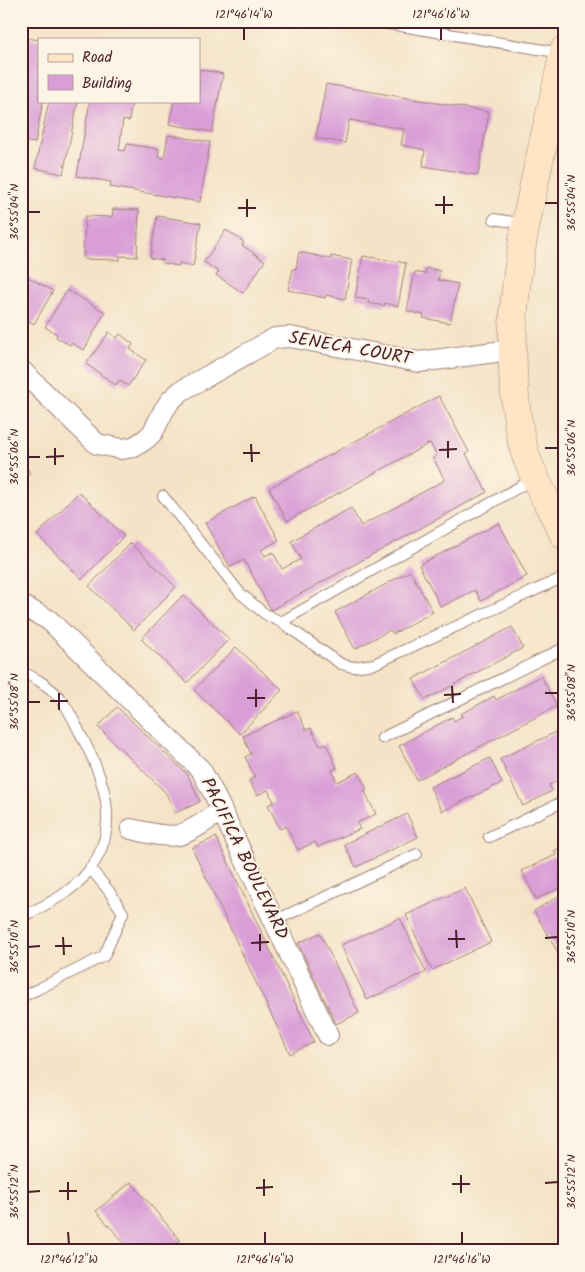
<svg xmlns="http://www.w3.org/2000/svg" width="585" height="1272" viewBox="0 0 585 1272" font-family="Kalam,sans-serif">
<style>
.building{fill:#d99dd7}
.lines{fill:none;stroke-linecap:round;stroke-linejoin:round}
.lane-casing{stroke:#9f8178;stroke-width:12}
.street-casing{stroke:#9f8178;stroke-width:22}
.secondary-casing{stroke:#9f8178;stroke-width:29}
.lane{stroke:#fff;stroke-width:10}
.street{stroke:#fff;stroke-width:20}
.secondary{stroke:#fde5c5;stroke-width:28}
.ticks{fill:none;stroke:#4a1f2b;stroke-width:2}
.labels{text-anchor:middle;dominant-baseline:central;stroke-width:4;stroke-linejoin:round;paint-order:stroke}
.street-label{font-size:18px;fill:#4a1f2b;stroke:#fcf5e5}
.neatline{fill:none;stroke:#4a1f2b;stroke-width:2}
.ticks-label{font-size:12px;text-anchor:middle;fill:#4a1f2b}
</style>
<rect width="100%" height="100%" fill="#fcf5e5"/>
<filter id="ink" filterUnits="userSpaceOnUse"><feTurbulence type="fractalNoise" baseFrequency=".02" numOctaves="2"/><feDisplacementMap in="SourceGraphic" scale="10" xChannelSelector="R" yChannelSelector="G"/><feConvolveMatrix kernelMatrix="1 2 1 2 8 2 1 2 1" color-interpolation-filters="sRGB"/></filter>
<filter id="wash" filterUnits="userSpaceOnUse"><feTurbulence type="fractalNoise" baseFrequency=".0096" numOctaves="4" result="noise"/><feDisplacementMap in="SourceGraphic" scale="20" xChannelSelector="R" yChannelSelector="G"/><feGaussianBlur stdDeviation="1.12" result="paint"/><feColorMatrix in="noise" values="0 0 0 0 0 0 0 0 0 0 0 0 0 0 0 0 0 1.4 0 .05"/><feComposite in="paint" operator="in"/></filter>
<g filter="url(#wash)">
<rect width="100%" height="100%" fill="#f4e3c6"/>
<g id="blocks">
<path class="building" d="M26 38 39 40V101H43L35 143 21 141V62Z
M199 69 223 74 212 132 169 124 174 101H199Z
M326 84 489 112 478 175 423 166 425 150 401 145 404 129 349 120 345 143 316 138Z
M49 101H78L63 174 35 168Z
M90 101H132L129 121 123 120 119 150 125 151 127 144 159 149 158 157 164 158 168 135 210 142 200 202 110 187 111 182 77 176Z
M113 209 139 210 137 257 120 256V260L83 259 85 216 112 217Z
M157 216 201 223 193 266 179 263V266L162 263 163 260 150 258Z
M226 230 244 242 242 245 265 261 243 293 216 275 219 272 204 262Z
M299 252 331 259V256L352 260 345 299 326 295 325 298 288 290 293 269H296Z
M363 256 406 263 398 306 385 303 384 306 368 303 369 300 355 298Z
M426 268 440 271 438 280 458 284 450 323 423 318 424 315 407 311 415 272 425 274Z
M21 273 53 291 34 324 21 316Z
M67 290 105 312 84 350 71 343 70 345 56 337 57 334 45 327Z
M109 332 117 338 120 334 133 344 130 349 146 360 128 386 119 380 116 385 86 364Z
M439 396 469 452 466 454 487 492 271 610 244 560 230 567 205 523 255 496 279 540 261 550 265 556 273 552 282 569 301 559 291 541 351 508 361 526 445 480 433 458 437 455 430 443 287 521 269 488Z
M21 438 28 451 21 455 30 474 21 478Z
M79 492 124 536 82 579 37 535Z
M499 523 527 576 481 601 475 590 441 607 419 565Z
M131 543 176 587 134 630 89 586Z
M410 571 433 612 393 634 390 630 355 649 335 612Z
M183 595 229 639 187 683 141 639Z
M512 627 523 648 425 700 413 679Z
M236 647 282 690 240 734 194 690Z
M541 676 557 706 417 780 399 746 452 717 454 721 463 716 461 714 494 696 496 700Z
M117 707 188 775 200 802 175 813 166 793 98 727Z
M297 711 306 730 311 728 320 746 326 743 337 768 332 770 337 782 358 772 367 789 364 790 376 814 357 823 360 829 318 847 315 842 298 850 286 826 280 829 268 805 274 802 268 790 257 795 249 780 255 777 245 757 251 754 243 736Z
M564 728V778L549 785 552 791 523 806 500 759Z
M490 758 502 783 442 811 430 787Z
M407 814 418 837 356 867 344 844Z
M216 837 314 1042 290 1054 192 848Z
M564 846V886L536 899 522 871 556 855 554 851Z
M465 888 491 942 432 970 406 915Z
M564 893V963L534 911Z
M400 918 426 972 367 1000 341 945Z
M320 933 359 1013 336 1024 298 943Z
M131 1182 180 1240 167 1251H131L96 1211Z"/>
</g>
</g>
<g filter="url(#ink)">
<use href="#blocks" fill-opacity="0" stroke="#9f8178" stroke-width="1"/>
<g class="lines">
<g class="lane-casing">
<path id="lane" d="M371 21 562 53
M494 219 526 224
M163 496 240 593 265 614 281 622 341 664 353 667 374 664 564 577
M281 622 535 478
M21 671C35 678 48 685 59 697 68 707 74 721 80 733 101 772 120 818 96 860 79 890 50 903 21 917
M382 738 564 648
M489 837 564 801
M274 921 417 854
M21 997 38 989 104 956 123 913 109 891 90 868"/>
</g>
<g class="street-casing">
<path id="street" d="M21 370 97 444 122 449 134 447 146 439 153 432 164 410 171 400 181 391 275 338 290 337 419 362 511 350
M21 605 49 620 201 770 213 792 328 1035
M131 829C146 832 164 838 179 835 194 831 208 819 221 811"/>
</g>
<g class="secondary-casing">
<path id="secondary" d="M564 50C541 164 502 280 515 397 517 416 519 435 525 453 534 481 551 508 564 535"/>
</g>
<use href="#lane" class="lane"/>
<use href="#street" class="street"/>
<use href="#secondary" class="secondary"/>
</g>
</g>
<path class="ticks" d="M244 28V40M441 28V40M444 196V214M247 199V217M545 203H558M435 205H453M238 208H256M28 212H40M448 441V458M251 444 252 462M55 448V465M545 448H558M439 450 457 449M243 453H260M28 457H40M46 457 64 456M452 686 453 703M256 689V707M59 693V710M545 693H558M444 695 461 694M247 698H265M50 701H68M28 702H40M456 930 457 948M260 934V951M63 937 64 955M545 938 558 937M448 939H465M251 943 269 942M55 946H72M28 947 40 946M461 1175V1193M264 1179V1196M68 1182V1200M545 1183 558 1182M452 1184H470M256 1188 273 1187M59 1191H77M28 1192 40 1191M68 1232 69 1244M265 1232V1244M462 1232V1244"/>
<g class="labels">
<g class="street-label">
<text transform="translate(350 349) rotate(10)">SENECA COURT</text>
<text transform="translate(244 859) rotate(64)">PACIFICA BOULEVARD</text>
</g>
</g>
<rect width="585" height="1272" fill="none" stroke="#fcf5e5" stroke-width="55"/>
<rect x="38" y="38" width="162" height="65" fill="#fcf5e5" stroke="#b59f9b"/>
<rect x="48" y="54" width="25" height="8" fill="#fde5c5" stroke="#b59f9b"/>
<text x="82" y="62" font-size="15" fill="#4a1f2b">Road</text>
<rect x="48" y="75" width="25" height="15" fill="#d99dd7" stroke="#b59f9b"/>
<text x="82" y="88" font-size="15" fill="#4a1f2b">Building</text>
<rect x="28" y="28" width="530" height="1216" class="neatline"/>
<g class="ticks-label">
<text x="244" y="18">121°46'14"W</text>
<text x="441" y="18">121°46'16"W</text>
<text transform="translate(571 203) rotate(-90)" y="4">36°55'04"N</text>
<text transform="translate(14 212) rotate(-90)" y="4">36°55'04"N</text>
<text transform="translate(571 448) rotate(-90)" y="4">36°55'06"N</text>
<text transform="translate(14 457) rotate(-90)" y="4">36°55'06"N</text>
<text transform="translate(571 693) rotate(-90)" y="4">36°55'08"N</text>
<text transform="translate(14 702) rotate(-90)" y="4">36°55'08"N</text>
<text transform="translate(571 937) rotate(-90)" y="4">36°55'10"N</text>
<text transform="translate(14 947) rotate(-90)" y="4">36°55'10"N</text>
<text transform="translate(571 1182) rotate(-90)" y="4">36°55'12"N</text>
<text transform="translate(14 1192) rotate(-90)" y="4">36°55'12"N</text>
<text x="69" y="1263">121°46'12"W</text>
<text x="265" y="1263">121°46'14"W</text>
<text x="462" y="1263">121°46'16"W</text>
</g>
</svg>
